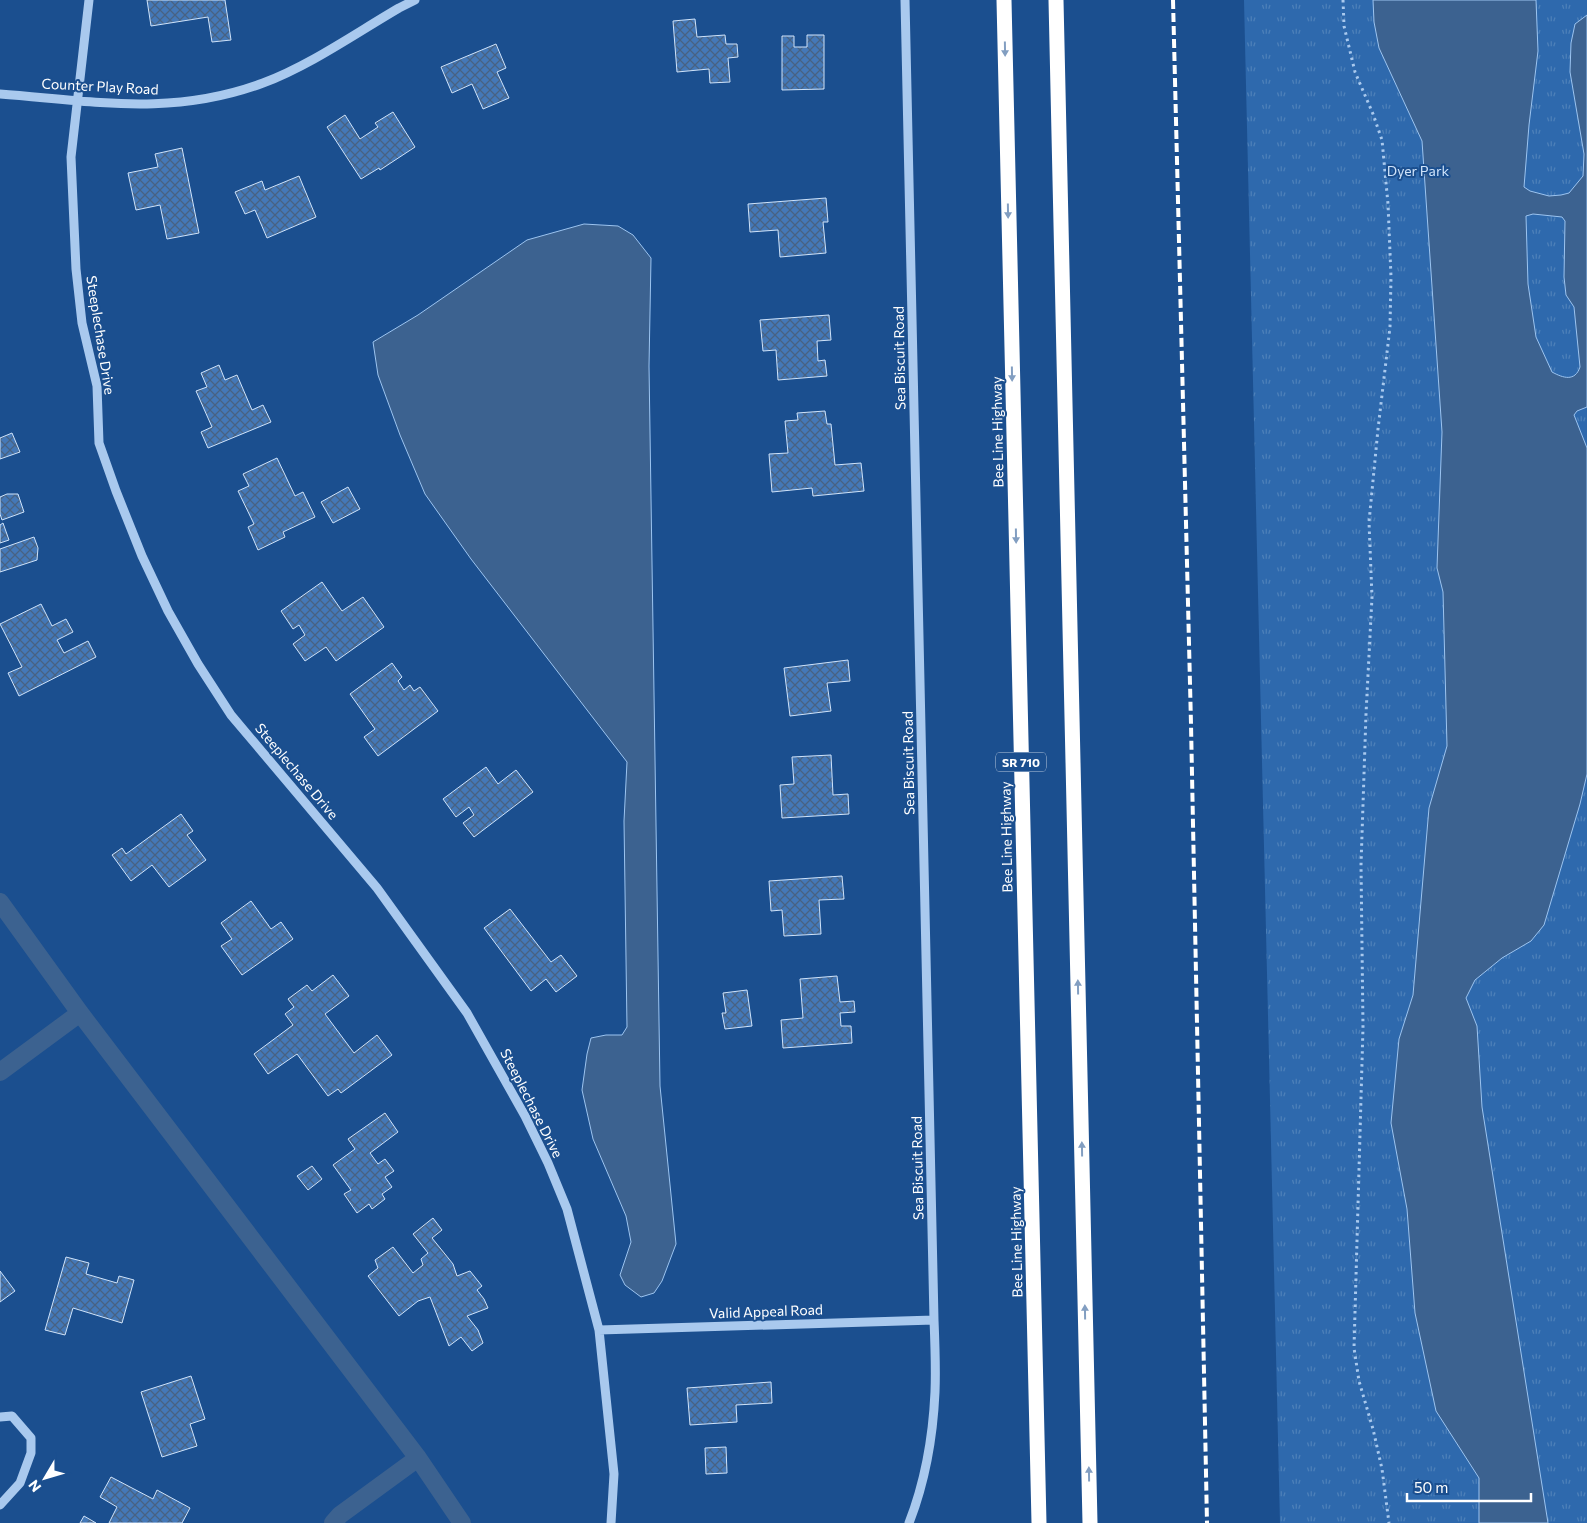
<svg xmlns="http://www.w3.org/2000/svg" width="1587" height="1523" viewBox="0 0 1587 1523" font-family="Commissioner,sans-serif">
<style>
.park{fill:url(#park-tufts)}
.water{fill:#3c6290;stroke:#9cc4f0;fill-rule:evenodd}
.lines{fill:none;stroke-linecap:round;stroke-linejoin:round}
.canal{stroke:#3c6290;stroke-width:18}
.building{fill:url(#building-cross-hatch);stroke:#cfe3fa}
.path{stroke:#a9c9ee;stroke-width:3;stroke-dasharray:2.5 4;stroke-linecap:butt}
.minor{stroke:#a9c9ee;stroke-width:9}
.highway{stroke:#fff;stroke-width:15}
.rail{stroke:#fff;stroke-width:4;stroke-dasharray:9 4;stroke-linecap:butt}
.oneway{fill:#829ec1}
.labels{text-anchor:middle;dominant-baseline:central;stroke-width:4;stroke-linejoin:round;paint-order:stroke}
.shield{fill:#1b4f8f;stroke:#bbcadd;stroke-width:1}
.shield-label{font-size:12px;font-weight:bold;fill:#fff}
.street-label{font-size:14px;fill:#fff;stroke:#1b4f8f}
.park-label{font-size:14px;fill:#cfe3fa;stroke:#1b4f8f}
</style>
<defs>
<pattern id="park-tufts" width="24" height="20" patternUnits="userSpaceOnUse" patternTransform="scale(1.25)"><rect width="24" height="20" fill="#2e69ad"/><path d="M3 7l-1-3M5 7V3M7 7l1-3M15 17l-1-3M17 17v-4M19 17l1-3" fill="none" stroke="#4d80b9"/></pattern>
<pattern id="building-cross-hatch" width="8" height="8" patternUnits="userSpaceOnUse" patternTransform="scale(1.25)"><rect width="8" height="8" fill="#4478b7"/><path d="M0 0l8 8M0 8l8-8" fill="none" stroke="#486282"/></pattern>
</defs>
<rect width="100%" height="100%" fill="#1b4f8f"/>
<path class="park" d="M1244 0H1587V1523H1280Z"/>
<path class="water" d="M1373 0H1536L1538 51 1529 125 1524 187 1530 191 1549 196 1561 195 1569 193 1583 176 1584 154 1570 72 1571 43 1575 24 1587 15V407L1577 411 1574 415 1587 448V774L1580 804 1544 925 1531 941 1502 958 1475 980 1466 998 1477 1026 1482 1107 1548 1523H1479V1478L1436 1411 1415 1313 1407 1209 1391 1123 1399 1039 1413 995 1429 808 1447 746 1443 592 1437 568 1442 432 1422 141 1379 48 1374 22ZM1533 214 1562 217 1565 221 1564 277 1566 295 1574 307 1580 367C1575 382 1563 378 1552 372L1536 337 1528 284 1526 216Z
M584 224 618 226 633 235 651 258 649 366 660 1086 676 1244 662 1281 654 1293 641 1297 625 1285 620 1275 631 1242 626 1216 593 1139 582 1090 587 1054 591 1038 606 1035H622L627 1027 624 821 627 762 471 559 425 494 400 435 378 375 373 342 418 315 527 240Z"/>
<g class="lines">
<path class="canal" d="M0 902 80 1013 418 1458 462 1523
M0 1072 80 1013
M333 1523 340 1515 418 1458"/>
</g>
<path class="building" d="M147 0H225L231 40 212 42 208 17 151 26Z
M695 19 697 37 725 35 726 44H737L738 57 728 58 730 82 710 83 709 69 677 72 673 21Z
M807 35H824V89L782 90V36H794V47H807Z
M496 44 506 68 497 72 509 98 483 109 472 84 452 93 441 67Z
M393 112 415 147 380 170 379 168 361 179 327 127 345 115 360 139 378 127 375 123Z
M182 148 199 233 167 239 160 205 136 210 128 173 158 167 155 154Z
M299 176 316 217 267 238 255 210 245 214 235 192 262 181 265 190Z
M826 198 828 222H823L826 253 780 257 778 230 750 232 748 204Z
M829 315 831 340 817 341 818 361 825 360 827 376 778 380 776 350 763 351 760 320Z
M219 365 225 380 237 375 252 410 263 405 271 422 208 448 201 432 212 427 196 391 207 387 201 373Z
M825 411 827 424H831L835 465 861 463 864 491 813 496 812 488 772 492 769 454 788 453 785 421 798 420 797 413Z
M12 433 20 452 0 459V438Z
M277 458 295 496 303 492 315 517 283 532 285 537 258 550 248 527 254 524 238 491 249 486 243 474Z
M348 487 360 509 333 523 321 502Z
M7 494H18L24 512 2 520 0 514V497Z
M3 523 9 540 0 543V525Z
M34 537 38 548 37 560 0 572V549Z
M322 582 342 611 363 597 384 627 336 661 326 647 305 661 293 644 305 635 299 625 293 629 281 611Z
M41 604 52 626 66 619 73 632 57 640 64 653 88 641 96 657 19 696 8 673 22 667 0 624Z
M848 660 850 681 827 683 831 711 790 716 784 668Z
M392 663 402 677 398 681 404 690 410 685 414 691 420 687 438 711 378 756 364 737 375 729 350 694Z
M831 755 833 795 848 794 849 814 782 818 780 785 794 784 792 757Z
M486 767 498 784 516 770 533 792 474 837 463 823 474 815 469 807 456 817 443 799Z
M181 814 193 831 187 835 206 860 169 887 152 865 131 881 112 855 122 848 126 854Z
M842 876 844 899 819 900 821 934 784 936 782 910 771 911 769 881Z
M251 901 271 929 281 922 293 939 242 975 221 946 232 939 221 923Z
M510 909 551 962 561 955 577 976 556 992 546 979 531 991 484 928Z
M333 975 349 996 325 1014 354 1053 377 1035 392 1055 341 1093 338 1089 328 1096 297 1054 268 1074 254 1054 293 1025 285 1014 294 1007 288 999 307 985 312 991Z
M837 976 840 1002 854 1001 855 1012 840 1013 841 1026H851L852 1043 783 1048 781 1020 803 1018 800 979Z
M747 990 752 1026 725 1029 722 1013H726L723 993Z
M385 1113 398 1132 370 1153 378 1164 385 1159 394 1171 385 1177 392 1187 382 1194 385 1199 372 1209 369 1204 357 1213 344 1194 351 1190 333 1165 355 1149 348 1139Z
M312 1166 322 1179 308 1190 297 1176Z
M433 1218 442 1230 432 1238 453 1264 457 1276 470 1271 482 1286 477 1290 484 1299 488 1308 467 1316 478 1330 483 1343 472 1351 461 1337 449 1346 430 1297 418 1301 399 1316 368 1276 378 1268 375 1260 393 1247 413 1273 423 1265 421 1259 428 1253 413 1234Z
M66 1257 89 1263 86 1274 117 1283 119 1276 134 1280 122 1323 73 1308 65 1335 45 1330Z
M0 1271 15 1291 0 1302Z
M191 1376 205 1419 190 1424 197 1446 162 1457 141 1392Z
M771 1382 772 1403 736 1405 737 1422 690 1425 687 1388Z
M726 1447 727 1473 706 1474 705 1448Z
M111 1477 153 1499 157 1490 190 1508 182 1523H109L117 1507 100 1497Z
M84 1516 96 1523H80Z"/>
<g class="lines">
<path class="path" d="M1343 0 1344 26 1355 72 1373 114 1382 140 1388 204 1391 277 1390 327 1378 429 1369 522 1372 597 1366 714 1361 865 1363 1027 1354 1348 1359 1381 1373 1429 1382 1469 1389 1523"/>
<path class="minor" d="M89 0 71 157 76 269 82 323 97 386 99 443 116 491 142 556 168 611 198 664 231 715 377 888 467 1013 525 1116 548 1163 567 1209 599 1330 614 1474 611 1523
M905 0 934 1320C935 1344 936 1368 935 1392 933 1436 925 1482 909 1523
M0 94C93 101 172 117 263 83 309 66 356 33 399 8L415 0
M599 1330 934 1320
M0 1417 12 1416 31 1438V1453L20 1483 0 1505"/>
<path class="highway" d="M1004 0 1039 1523
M1056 0 1090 1523"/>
<path class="rail" d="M1173 0 1191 724 1207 1523"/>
</g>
<defs><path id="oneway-solid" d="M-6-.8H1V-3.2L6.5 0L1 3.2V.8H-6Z" transform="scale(1.25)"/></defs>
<g class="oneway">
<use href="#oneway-solid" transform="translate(1005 49) rotate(89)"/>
<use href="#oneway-solid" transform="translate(1008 211) rotate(89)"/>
<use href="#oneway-solid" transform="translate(1012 374) rotate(89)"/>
<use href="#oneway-solid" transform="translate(1016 536) rotate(89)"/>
<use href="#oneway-solid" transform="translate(1078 987) rotate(-91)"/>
<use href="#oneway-solid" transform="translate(1082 1149) rotate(-91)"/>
<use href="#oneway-solid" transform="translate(1085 1312) rotate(-91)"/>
<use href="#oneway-solid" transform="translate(1089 1474) rotate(-91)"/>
</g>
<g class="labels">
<rect class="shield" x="996" y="752.5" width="50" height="19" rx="4"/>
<g class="shield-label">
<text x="1021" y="762">SR 710</text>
</g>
<g class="street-label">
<text transform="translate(100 86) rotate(3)">Counter Play Road</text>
<text transform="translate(101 335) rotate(81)">Steeplechase Drive</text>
<text transform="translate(899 358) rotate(-91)">Sea Biscuit Road</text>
<text transform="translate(997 432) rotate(-91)">Bee Line Highway</text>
<text transform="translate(908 763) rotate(-91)">Sea Biscuit Road</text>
<text transform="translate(297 771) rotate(50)">Steeplechase Drive</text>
<text transform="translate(1006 837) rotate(-91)">Bee Line Highway</text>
<text transform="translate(532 1103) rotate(63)">Steeplechase Drive</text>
<text transform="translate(917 1168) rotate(-91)">Sea Biscuit Road</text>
<text transform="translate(1016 1242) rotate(-91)">Bee Line Highway</text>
<text transform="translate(766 1311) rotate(-2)">Valid Appeal Road</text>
</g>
<g class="park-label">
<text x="1418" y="170">Dyer Park</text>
</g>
</g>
<g transform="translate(45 1478) rotate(232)" stroke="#1b4f8f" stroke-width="4" paint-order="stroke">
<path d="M0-4L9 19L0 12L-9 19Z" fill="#ffffff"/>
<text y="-8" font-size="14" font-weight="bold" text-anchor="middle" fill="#ffffff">N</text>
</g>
<path d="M1407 1493v8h124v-8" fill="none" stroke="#ffffff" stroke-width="2.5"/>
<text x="1414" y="1493" font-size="15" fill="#ffffff" stroke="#1b4f8f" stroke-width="4" paint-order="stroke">50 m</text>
</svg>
